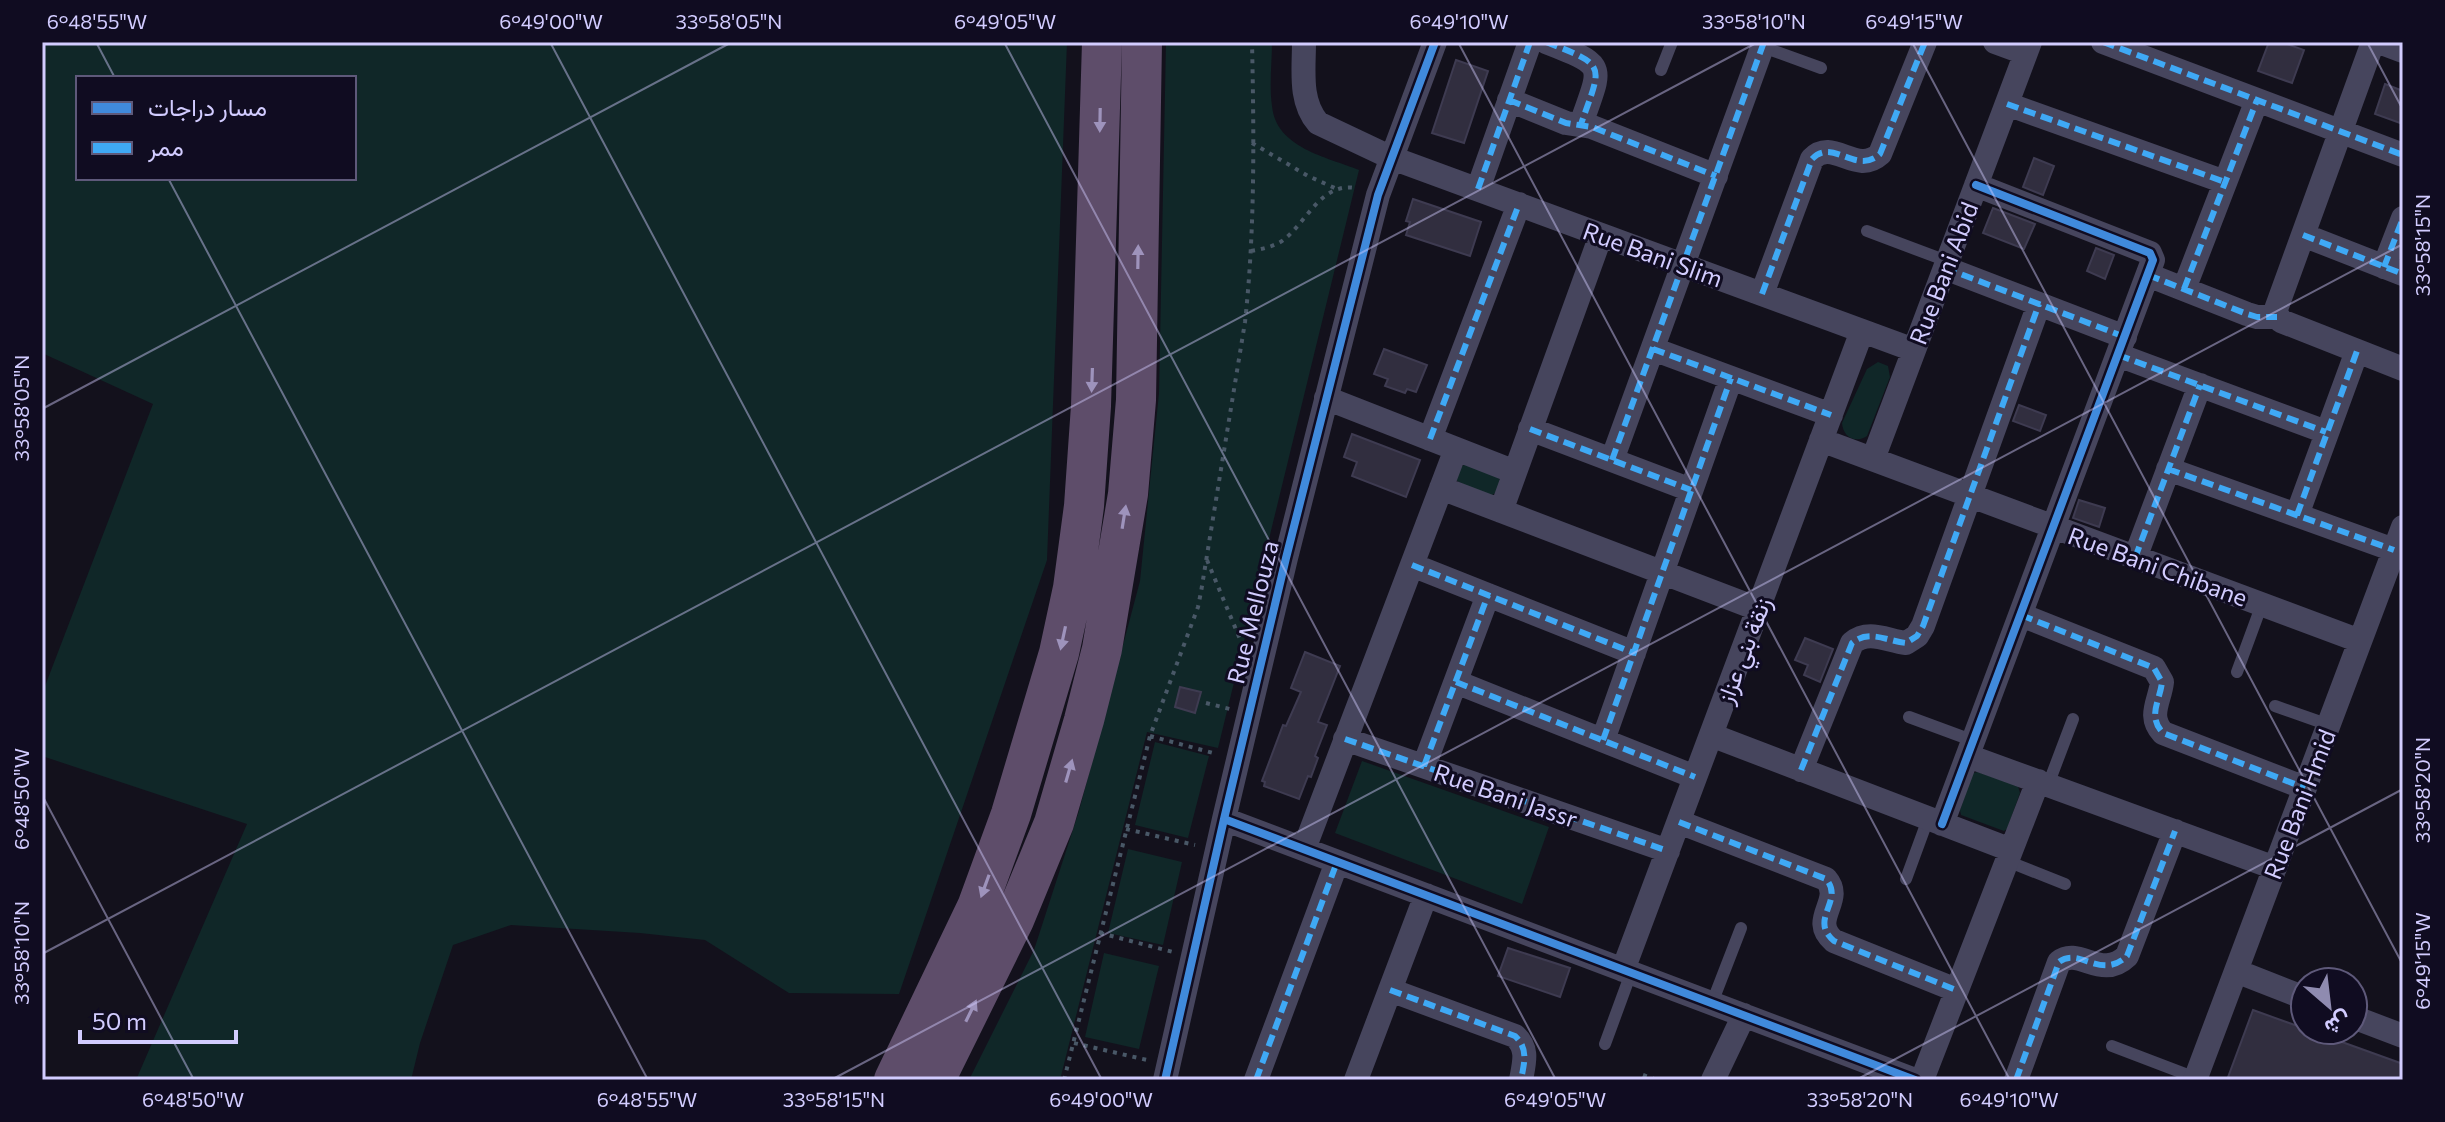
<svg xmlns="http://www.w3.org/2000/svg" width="2445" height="1122" viewBox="0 0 2445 1122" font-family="Commissioner,Vazirmatn,sans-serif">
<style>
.green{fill:#102728;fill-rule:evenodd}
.building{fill:#312e3f;stroke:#3e3b51;stroke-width:2}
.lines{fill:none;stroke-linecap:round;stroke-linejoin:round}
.path{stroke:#495867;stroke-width:4;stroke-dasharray:4 6;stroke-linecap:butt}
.service{stroke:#46455d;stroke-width:12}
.minor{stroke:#46455d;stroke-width:24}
.trunk{stroke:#5e4d6a;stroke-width:40}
.quiet{stroke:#3fa9f5;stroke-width:6;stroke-dasharray:12 6;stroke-linecap:butt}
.cycleway-casing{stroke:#100c21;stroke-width:13}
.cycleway{stroke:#408adc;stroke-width:8}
.oneway{fill:#9e93bc}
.ticks{fill:none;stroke:#d2ccff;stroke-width:2;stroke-opacity:0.45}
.labels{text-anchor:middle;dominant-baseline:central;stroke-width:6;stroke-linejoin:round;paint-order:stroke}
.street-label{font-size:24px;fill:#d2ccff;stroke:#100c21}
.neatline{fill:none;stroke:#d2ccff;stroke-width:3}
.ticks-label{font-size:20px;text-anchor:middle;fill:#d2ccff}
</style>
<rect width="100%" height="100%" fill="#13111c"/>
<path class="green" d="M42 42H1067L1047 560 899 994 789 993 705 940 640 933 511 925 453 945 420 1043 411 1080H136L247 824 42 756V694L153 404 42 353ZM78 78H354V178H78Z
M1166 42H1272C1272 63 1269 85 1272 106 1276 148 1327 157 1359 170L1218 748 1147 732 1060 1080H969L1034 950 1079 811 1140 581 1159 393Z
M1878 362 1888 366 1890 377 1867 436C1855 444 1843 437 1842 423L1867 369Z
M1466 464 1497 476 1500 480 1497 492 1489 497 1457 481 1456 476 1462 466Z
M1155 742 1209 756 1188 838 1135 825Z
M1362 761 1549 827 1522 904 1335 833Z
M1978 772 2018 786 2020 793 2007 829 2004 831 1961 815 1960 810 1973 773Z
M1128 849 1182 862 1163 945 1108 933Z
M1104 953 1159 966 1139 1049 1085 1037Z"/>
<path class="building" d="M2269 42H2281L2304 50 2292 83 2258 71Z
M1456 60 1488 71 1464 143 1432 133Z
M2385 84 2403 91V124L2375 114Z
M2034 158 2054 166 2043 195 2023 187Z
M1413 199 1481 222 1470 256 1406 235 1410 222 1406 221Z
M1993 208 2035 224 2024 249 1983 233Z
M2096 248 2114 255 2105 279 2087 271Z
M1384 349 1427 365 1416 392 1407 389 1405 393 1385 386 1388 379 1374 374Z
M2019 405 2046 415 2040 431 2013 421Z
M1352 434 1420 460 1406 497 1352 476 1357 462 1344 457Z
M2079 500 2105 508 2099 527 2073 518Z
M1805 638 1833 649 1820 682 1804 675 1808 665 1795 660Z
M1305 652 1340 666 1318 722 1327 725 1315 756 1318 758 1311 777 1308 776 1299 799 1264 786 1265 782 1262 781 1283 725 1286 726 1301 692 1291 688Z
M1180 687 1201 692 1195 713 1175 707Z
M1508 948 1570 968 1560 997 1498 976Z
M2253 1010 2403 1064 2400 1080H2227Z"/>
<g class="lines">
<path class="path" d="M1252 143 1308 176 1337 189
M1251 251C1262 249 1272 247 1282 241 1307 223 1320 182 1356 188
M1207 560 1242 644
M1206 703 1230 709
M1150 736 1217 754
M1126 829 1195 845
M1100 933 1173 952
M1074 1043 1147 1060
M1643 1075 1657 1080
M1064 1080 1150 736 1198 607 1201 592 1245 322C1255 230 1254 135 1252 42"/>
<path class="service" d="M1763 47 1821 68
M1661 70 1672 42
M1867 231 1947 261
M2237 672 2262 604
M2275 706 2329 725
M1909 717 1974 741
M2048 785 2073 719
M2007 861 2065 884
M1906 879 1928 819
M1712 1003 1741 928
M1605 1044 1631 973
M2112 1046 2196 1078"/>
<path class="minor" d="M1304 42C1304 70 1299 101 1318 123L1392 158 1914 350
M1546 42C1608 66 1602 64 1581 124
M1995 42 2025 53
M2103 42 2403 155
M2373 42 2275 312 2281 321 2403 369
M2379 42 2403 51
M1509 100 1566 123 1592 127 1716 176
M2007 104 2225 182
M1478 189 1530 42
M2303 235 2403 274
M2384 267 2403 218
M1945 268 2125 337
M2148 275 2247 314 2257 317H2277
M2184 289 2257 100
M1762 294 1812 159C1833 137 1856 176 1880 154L1925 42
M1653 349 1831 415
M2118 355 2326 432
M1326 398 1515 472
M1530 429 1691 490
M1430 439 1519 204
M1821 440 2360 641
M1873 459 2030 42
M1612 460 1764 42
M2168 469 2394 550
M1441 488 1758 609
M1501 511 1601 235
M2297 515 2357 351
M2135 558 2200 385
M1412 565 1634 653
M2021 615 2154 668 2162 682C2160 701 2147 716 2163 733L2305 788
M1456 682 1695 777
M1711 735 2011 850
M1345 739 1668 851
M1603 740 1731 378
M1968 756 2275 868
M1424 766 1488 595
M1801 770 1852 643C1869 629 1887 641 1906 643L1917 636 1923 626 2039 304
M1224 819 1915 1080
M1679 822 1826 879C1845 901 1808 919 1834 941L1956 990
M1942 824 2153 260 2150 253 1976 185
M1304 849 1456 449
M1623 970 1862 331
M2236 971 2305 998
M1390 990 1515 1036C1529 1049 1524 1063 1521 1080
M2353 1017 2403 1036
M1165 1080 1224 819 1286 558 1378 195 1435 42
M1256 1080 1337 862
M1356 1080 1426 895
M1713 1080 1744 1015
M1922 1080 2038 781
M2016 1080 2059 962C2079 946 2101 981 2127 956L2175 831
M2195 1080 2403 527"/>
<path class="trunk" d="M894 1080 977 907 1011 814 1059 653 1073 588 1084 506 1091 406 1102 42
M935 1080 1014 920 1054 823 1084 720 1102 649 1128 494 1136 400 1142 42"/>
<path class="quiet" d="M1546 42C1608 66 1602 64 1581 124
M2103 42 2403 155
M1509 100 1566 123 1592 127 1716 176
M2007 104 2225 182
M1478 189 1530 42
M2303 235 2403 274
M2384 267 2403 218
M1945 268 2125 337
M2148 275 2247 314 2257 317H2277
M2184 289 2257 100
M1762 294 1812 159C1833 137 1856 176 1880 154L1925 42
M1653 349 1831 415
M2118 355 2326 432
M1530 429 1691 490
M1430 439 1519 204
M1612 460 1764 42
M2168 469 2394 550
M2297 515 2357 351
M2135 558 2200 385
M1412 565 1634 653
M2021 615 2154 668 2162 682C2160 701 2147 716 2163 733L2305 788
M1456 682 1695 777
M1345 739 1668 851
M1603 740 1731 378
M1424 766 1488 595
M1801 770 1852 643C1869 629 1887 641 1906 643L1917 636 1923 626 2039 304
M1679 822 1826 879C1845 901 1808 919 1834 941L1956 990
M1390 990 1515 1036C1529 1049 1524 1063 1521 1080
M1256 1080 1337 862
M2016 1080 2059 962C2079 946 2101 981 2127 956L2175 831"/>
<g class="cycleway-casing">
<path id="cycleway" d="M1224 819 1915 1080
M1942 824 2153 260 2150 253 1976 185
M1165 1080 1224 819 1286 558 1378 195 1435 42"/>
</g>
<use href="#cycleway" class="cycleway"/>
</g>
<defs><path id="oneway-solid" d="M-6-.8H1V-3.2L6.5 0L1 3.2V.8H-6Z" transform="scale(2)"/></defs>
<g class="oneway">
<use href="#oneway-solid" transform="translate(1100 120) rotate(91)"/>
<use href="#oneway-solid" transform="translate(1138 257) rotate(-89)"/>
<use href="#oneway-solid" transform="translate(1092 380) rotate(92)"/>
<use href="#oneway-solid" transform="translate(1124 517) rotate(-81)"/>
<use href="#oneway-solid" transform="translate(1063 638) rotate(102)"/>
<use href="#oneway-solid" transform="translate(1069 771) rotate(-74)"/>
<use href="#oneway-solid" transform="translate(985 886) rotate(110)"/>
<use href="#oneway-solid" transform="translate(971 1011) rotate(-64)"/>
</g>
<path class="ticks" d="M96 42 115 78M550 42 1102 1080M1004 42 1556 1080M1458 42 2010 1080M1912 42 2403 965M2367 42 2403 110M168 178 648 1080M42 409 732 42M42 795 194 1080M42 954 1758 42M831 1080 2403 244M1856 1080 2403 789"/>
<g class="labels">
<g class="street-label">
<text transform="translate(1653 254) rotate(20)">Rue Bani Slim</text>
<text transform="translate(1943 273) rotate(-69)">Rue Bani Abid</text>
<text transform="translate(2158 566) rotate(20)">Rue Bani Chibane</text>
<text transform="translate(1252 612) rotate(-76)">Rue Mellouza</text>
<text transform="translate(1743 650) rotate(-69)">زنقة بني عزاز</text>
<text transform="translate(1506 795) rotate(19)">Rue Bani Jassr</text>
<text transform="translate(2299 804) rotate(-69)">Rue Bani Hmid</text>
</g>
</g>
<rect width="2445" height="1122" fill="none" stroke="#100c21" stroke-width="88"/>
<rect x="76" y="76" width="280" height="104" fill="#100c21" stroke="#5e597a" stroke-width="2"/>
<rect x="92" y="102" width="40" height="12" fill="#408adc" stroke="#5e597a" stroke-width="2"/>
<text x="148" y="116" font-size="24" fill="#d2ccff">مسار دراجات</text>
<rect x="92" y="142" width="40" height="12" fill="#3fa9f5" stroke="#5e597a" stroke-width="2"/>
<text x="148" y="156" font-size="24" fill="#d2ccff">ممر</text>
<g transform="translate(2329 1006) rotate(152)"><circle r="38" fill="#100c21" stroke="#5e597a" stroke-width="2"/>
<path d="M0-6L14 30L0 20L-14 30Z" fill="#8f8bb0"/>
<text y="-12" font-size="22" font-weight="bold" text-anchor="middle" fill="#d2ccff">ش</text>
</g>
<path d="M80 1030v12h156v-12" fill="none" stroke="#d2ccff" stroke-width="4"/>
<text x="92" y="1030" font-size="24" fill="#d2ccff" stroke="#100c21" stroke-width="6" paint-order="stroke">50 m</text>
<rect x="44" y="44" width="2357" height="1034" class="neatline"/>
<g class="ticks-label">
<text x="97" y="29">6°48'55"W</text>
<text x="551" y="29">6°49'00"W</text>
<text x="729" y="29">33°58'05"N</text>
<text x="1005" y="29">6°49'05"W</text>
<text x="1459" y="29">6°49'10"W</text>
<text x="1754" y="29">33°58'10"N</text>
<text x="1914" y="29">6°49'15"W</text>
<text transform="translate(2423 245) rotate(-90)" y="7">33°58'15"N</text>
<text transform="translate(22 408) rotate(-90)" y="7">33°58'05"N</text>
<text transform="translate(2423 790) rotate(-90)" y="7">33°58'20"N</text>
<text transform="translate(22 799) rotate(-90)" y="7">6°48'50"W</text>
<text transform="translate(22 953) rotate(-90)" y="7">33°58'10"N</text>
<text transform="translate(2423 961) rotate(-90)" y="7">6°49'15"W</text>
<text x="193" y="1107">6°48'50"W</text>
<text x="647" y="1107">6°48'55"W</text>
<text x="834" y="1107">33°58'15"N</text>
<text x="1101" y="1107">6°49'00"W</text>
<text x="1555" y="1107">6°49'05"W</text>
<text x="1860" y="1107">33°58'20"N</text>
<text x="2009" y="1107">6°49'10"W</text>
</g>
</svg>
